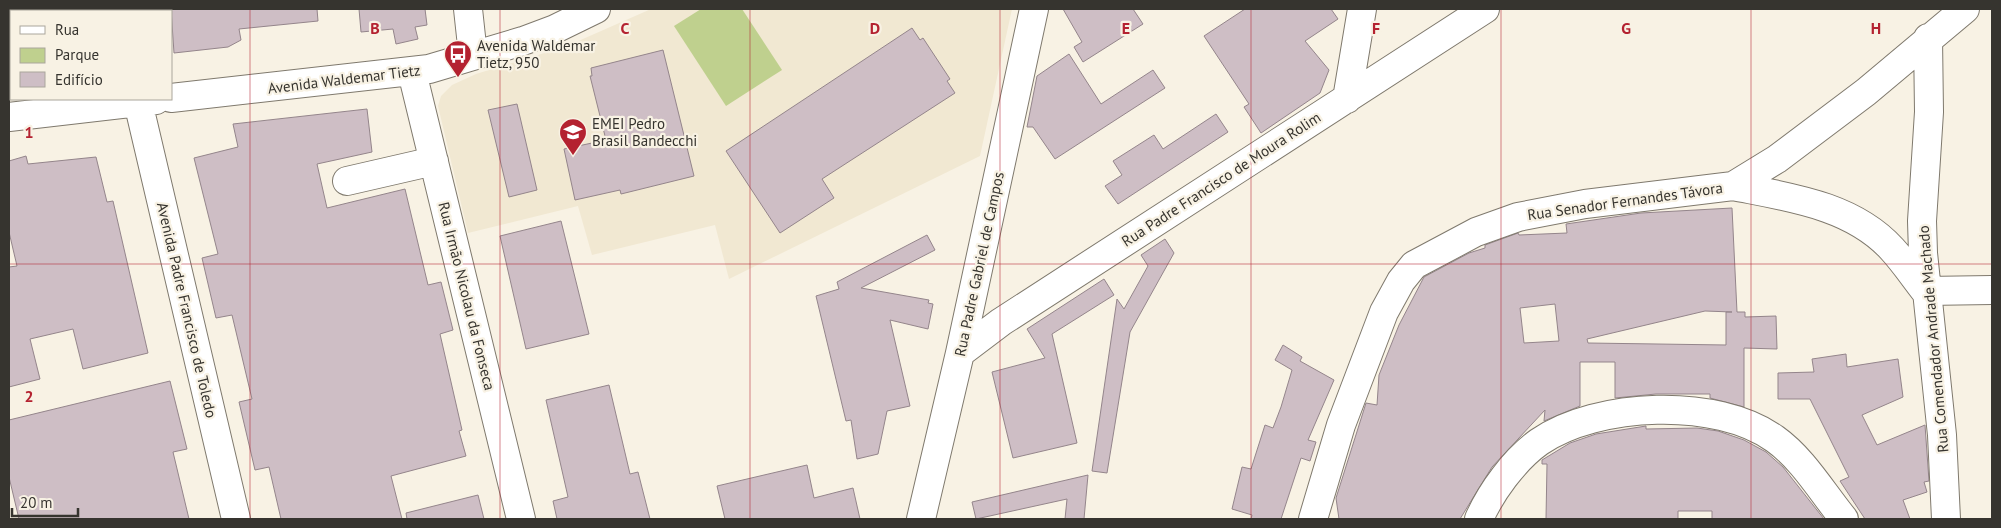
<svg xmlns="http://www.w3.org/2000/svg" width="2001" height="528" viewBox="0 0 2001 528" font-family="'PT Sans',sans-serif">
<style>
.education{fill:#f1e8d2}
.green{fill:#bfd08e}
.building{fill:#cebec5;stroke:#94858b;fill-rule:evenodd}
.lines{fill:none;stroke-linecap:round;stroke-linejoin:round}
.minor-casing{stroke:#7f796d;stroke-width:30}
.minor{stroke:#fff;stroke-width:28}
.grid{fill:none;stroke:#b42230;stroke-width:1;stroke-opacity:0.55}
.labels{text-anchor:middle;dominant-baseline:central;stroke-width:4.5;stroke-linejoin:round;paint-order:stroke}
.poi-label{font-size:15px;fill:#36342f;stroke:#f8f2e4;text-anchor:start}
.street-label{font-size:15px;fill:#36342f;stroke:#f8f2e4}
.grid-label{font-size:16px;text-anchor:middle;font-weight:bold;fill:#b42230;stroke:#f8f2e4;stroke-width:4.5;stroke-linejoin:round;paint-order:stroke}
</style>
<rect width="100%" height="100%" fill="#f8f2e4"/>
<path class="education" d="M651 9H1012L980 156 729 279 715 225 592 255 578 206 468 233 438 106 441 96 452 85 476 74 567 46Z"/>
<path class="green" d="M701 9H742L782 70 726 106 674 26Z"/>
<path class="building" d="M171 9H317L318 21 239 29 241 40 228 47 174 53Z
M359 9H425L427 25 415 27 418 39 396 44 393 29 361 32Z
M1063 9H1133L1143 24 1083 62 1074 47 1082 42Z
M1245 9H1331L1338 19 1305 41 1329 70 1320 93 1261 133 1244 107 1249 104 1204 36Z
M912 28 920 40 923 38 950 79 947 81 955 93 822 179 834 198 780 233 726 151Z
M663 50 694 176 621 194 620 190 575 200 564 149 606 140 590 76H592L591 68Z
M1069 54 1101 104 1153 70 1165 88 1055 159 1033 127H1027L1037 76Z
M517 104 537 190 509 197 488 110Z
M367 109 372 152 317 164 327 208 405 189 428 285 441 282 453 330 440 334 462 430 459 431 466 456 391 476 402 519H281L269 467 255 470 239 402 252 399 232 315 216 318 202 258 218 254 194 158 238 147 233 124Z
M1216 114 1228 132 1118 204 1105 186 1122 175 1113 161 1154 135 1163 149Z
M26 156 28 164 96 157 107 202 113 201 148 353 83 369 73 329 30 339 40 379 9 387V267L17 266 9 232V161Z
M1732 208 1737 312H1745V317L1776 316 1777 349 1744 348V407L1710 398V394H1656L1615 398V362H1580V406L1544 421 1545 410 1492 467 1460 519H1339L1336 498 1366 403 1377 405 1379 375 1399 325 1424 277 1469 253 1485 248V245L1518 233 1519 235 1567 233 1566 224 1641 213ZM1555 304 1559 341 1524 343 1520 308ZM1705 311 1732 312H1726V345L1588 343 1587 339Z
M561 221 589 334 526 349 500 236Z
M927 235 935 250 861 288 929 300 928 303 933 304 928 329 890 320 910 406 887 411 878 454 857 459 851 420 846 421 816 296 839 289 837 282Z
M1165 239 1174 253 1130 332 1107 473 1092 471 1117 299 1124 309 1148 266 1141 255Z
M1104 279 1114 295 1052 334 1077 443 1013 458 992 372 1045 358 1027 329Z
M1283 345 1302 357 1300 361 1334 380 1308 440 1316 442 1310 461 1301 458 1281 519H1251L1252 515 1232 509 1242 467 1251 469 1265 425 1273 428 1281 407 1292 370 1275 360Z
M1846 354 1847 367 1898 359 1903 397 1862 415 1877 445 1925 425 1929 481 1924 482 1927 492 1903 500 1910 519H1865L1840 481 1849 477 1810 399H1778V373L1814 372 1812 359Z
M170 381 187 449 173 452 189 519H19L9 477V420Z
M609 385 630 474 638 472 650 519H557L553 501 568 497 546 400Z
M1646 426V429L1697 428 1718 431 1744 440 1766 452 1783 467 1824 519H1712V511H1678V519H1546L1547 464H1542V460L1570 443 1596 434Z
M807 465 814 498 853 488 860 519H725L717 486Z
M1088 475 1084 519H1065L1067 499 976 519 972 502Z
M478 495 484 519H407L406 513Z"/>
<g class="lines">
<g class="minor-casing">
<path id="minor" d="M468 9 473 55
M1928 38 1929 112 1922 221 1923 253 1942 435 1946 519
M412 72 521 519
M171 98 429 69 523 41 555 29 596 9
M1347 99 1362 9
M138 102 236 519
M9 117 156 100
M347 181 434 161
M1733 186C1788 197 1852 205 1892 249 1904 262 1914 277 1925 291L1992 290
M960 353 1001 322 1485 9
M921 519 960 353 1034 9
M1313 519 1341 425 1384 312 1401 281 1414 265 1476 232 1518 217 1585 204 1733 186 1777 159 1866 92 1965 9
M1479 519C1491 492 1514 460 1539 442 1597 402 1717 397 1775 439 1803 459 1822 492 1844 519"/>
</g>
<use href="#minor" class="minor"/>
</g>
<path class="grid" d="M250 9V519M500 9V519M750 9V519M1000 9V519M1251 9V519M1501 9V519M1751 9V519M9 264H1992"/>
<defs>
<g id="bus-pin" transform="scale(1.4375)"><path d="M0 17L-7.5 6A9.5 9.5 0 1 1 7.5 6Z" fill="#b42230" stroke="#f8f2e4"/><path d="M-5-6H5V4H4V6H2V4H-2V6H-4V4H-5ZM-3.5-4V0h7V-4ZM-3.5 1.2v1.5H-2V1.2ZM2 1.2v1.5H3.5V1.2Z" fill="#fff"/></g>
<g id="school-pin" transform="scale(1.4375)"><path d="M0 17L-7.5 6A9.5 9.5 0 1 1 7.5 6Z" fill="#b42230" stroke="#f8f2e4"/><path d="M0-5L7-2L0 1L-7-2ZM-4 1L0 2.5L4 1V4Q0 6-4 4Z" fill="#fff"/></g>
</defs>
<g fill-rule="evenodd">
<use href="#bus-pin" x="458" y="54"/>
<use href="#school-pin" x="573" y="132"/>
</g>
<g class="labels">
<g class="poi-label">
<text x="477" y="45">Avenida Waldemar<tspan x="477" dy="17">Tietz, 950</tspan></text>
<text x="592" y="123">EMEI Pedro<tspan x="592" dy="17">Brasil Bandecchi</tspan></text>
</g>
<g class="street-label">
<text transform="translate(344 79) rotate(-7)">Avenida Waldemar Tietz</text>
<text transform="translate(1221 179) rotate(-33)">Rua Padre Francisco de Moura Rolim</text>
<text transform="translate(1625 201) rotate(-8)">Rua Senador Fernandes Távora</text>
<text transform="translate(979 264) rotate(-78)">Rua Padre Gabriel de Campos</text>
<text transform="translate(467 296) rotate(76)">Rua Irmão Nicolau da Fonseca</text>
<text transform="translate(187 310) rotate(77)">Avenida Padre Francisco de Toledo</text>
<text transform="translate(1933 339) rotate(-95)">Rua Comendador Andrade Machado</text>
</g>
</g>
<g class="grid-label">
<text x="375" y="34">B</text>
<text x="625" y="34">C</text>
<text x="875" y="34">D</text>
<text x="1126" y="34">E</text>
<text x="1376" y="34">F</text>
<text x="1626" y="34">G</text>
<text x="1876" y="34">H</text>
<text x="29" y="138">1</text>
<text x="29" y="402">2</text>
</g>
<rect width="2001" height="528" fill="none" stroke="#36342f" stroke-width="20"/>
<rect x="10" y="10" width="162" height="90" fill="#f8f2e4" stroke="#aaa69c"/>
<rect x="20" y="26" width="25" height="8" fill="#ffffff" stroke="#aaa69c"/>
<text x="55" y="35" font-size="15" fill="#36342f">Rua</text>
<rect x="20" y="48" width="25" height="15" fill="#bfd08e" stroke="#aaa69c"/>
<text x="55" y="60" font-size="15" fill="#36342f">Parque</text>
<rect x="20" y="72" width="25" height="15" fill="#cebec5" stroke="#aaa69c"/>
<text x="55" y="85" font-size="15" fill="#36342f">Edifício</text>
<path d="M12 508v8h66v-8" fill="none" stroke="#36342f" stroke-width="2.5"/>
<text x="20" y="508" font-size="15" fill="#36342f" stroke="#f8f2e4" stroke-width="4" paint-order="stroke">20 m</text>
</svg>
